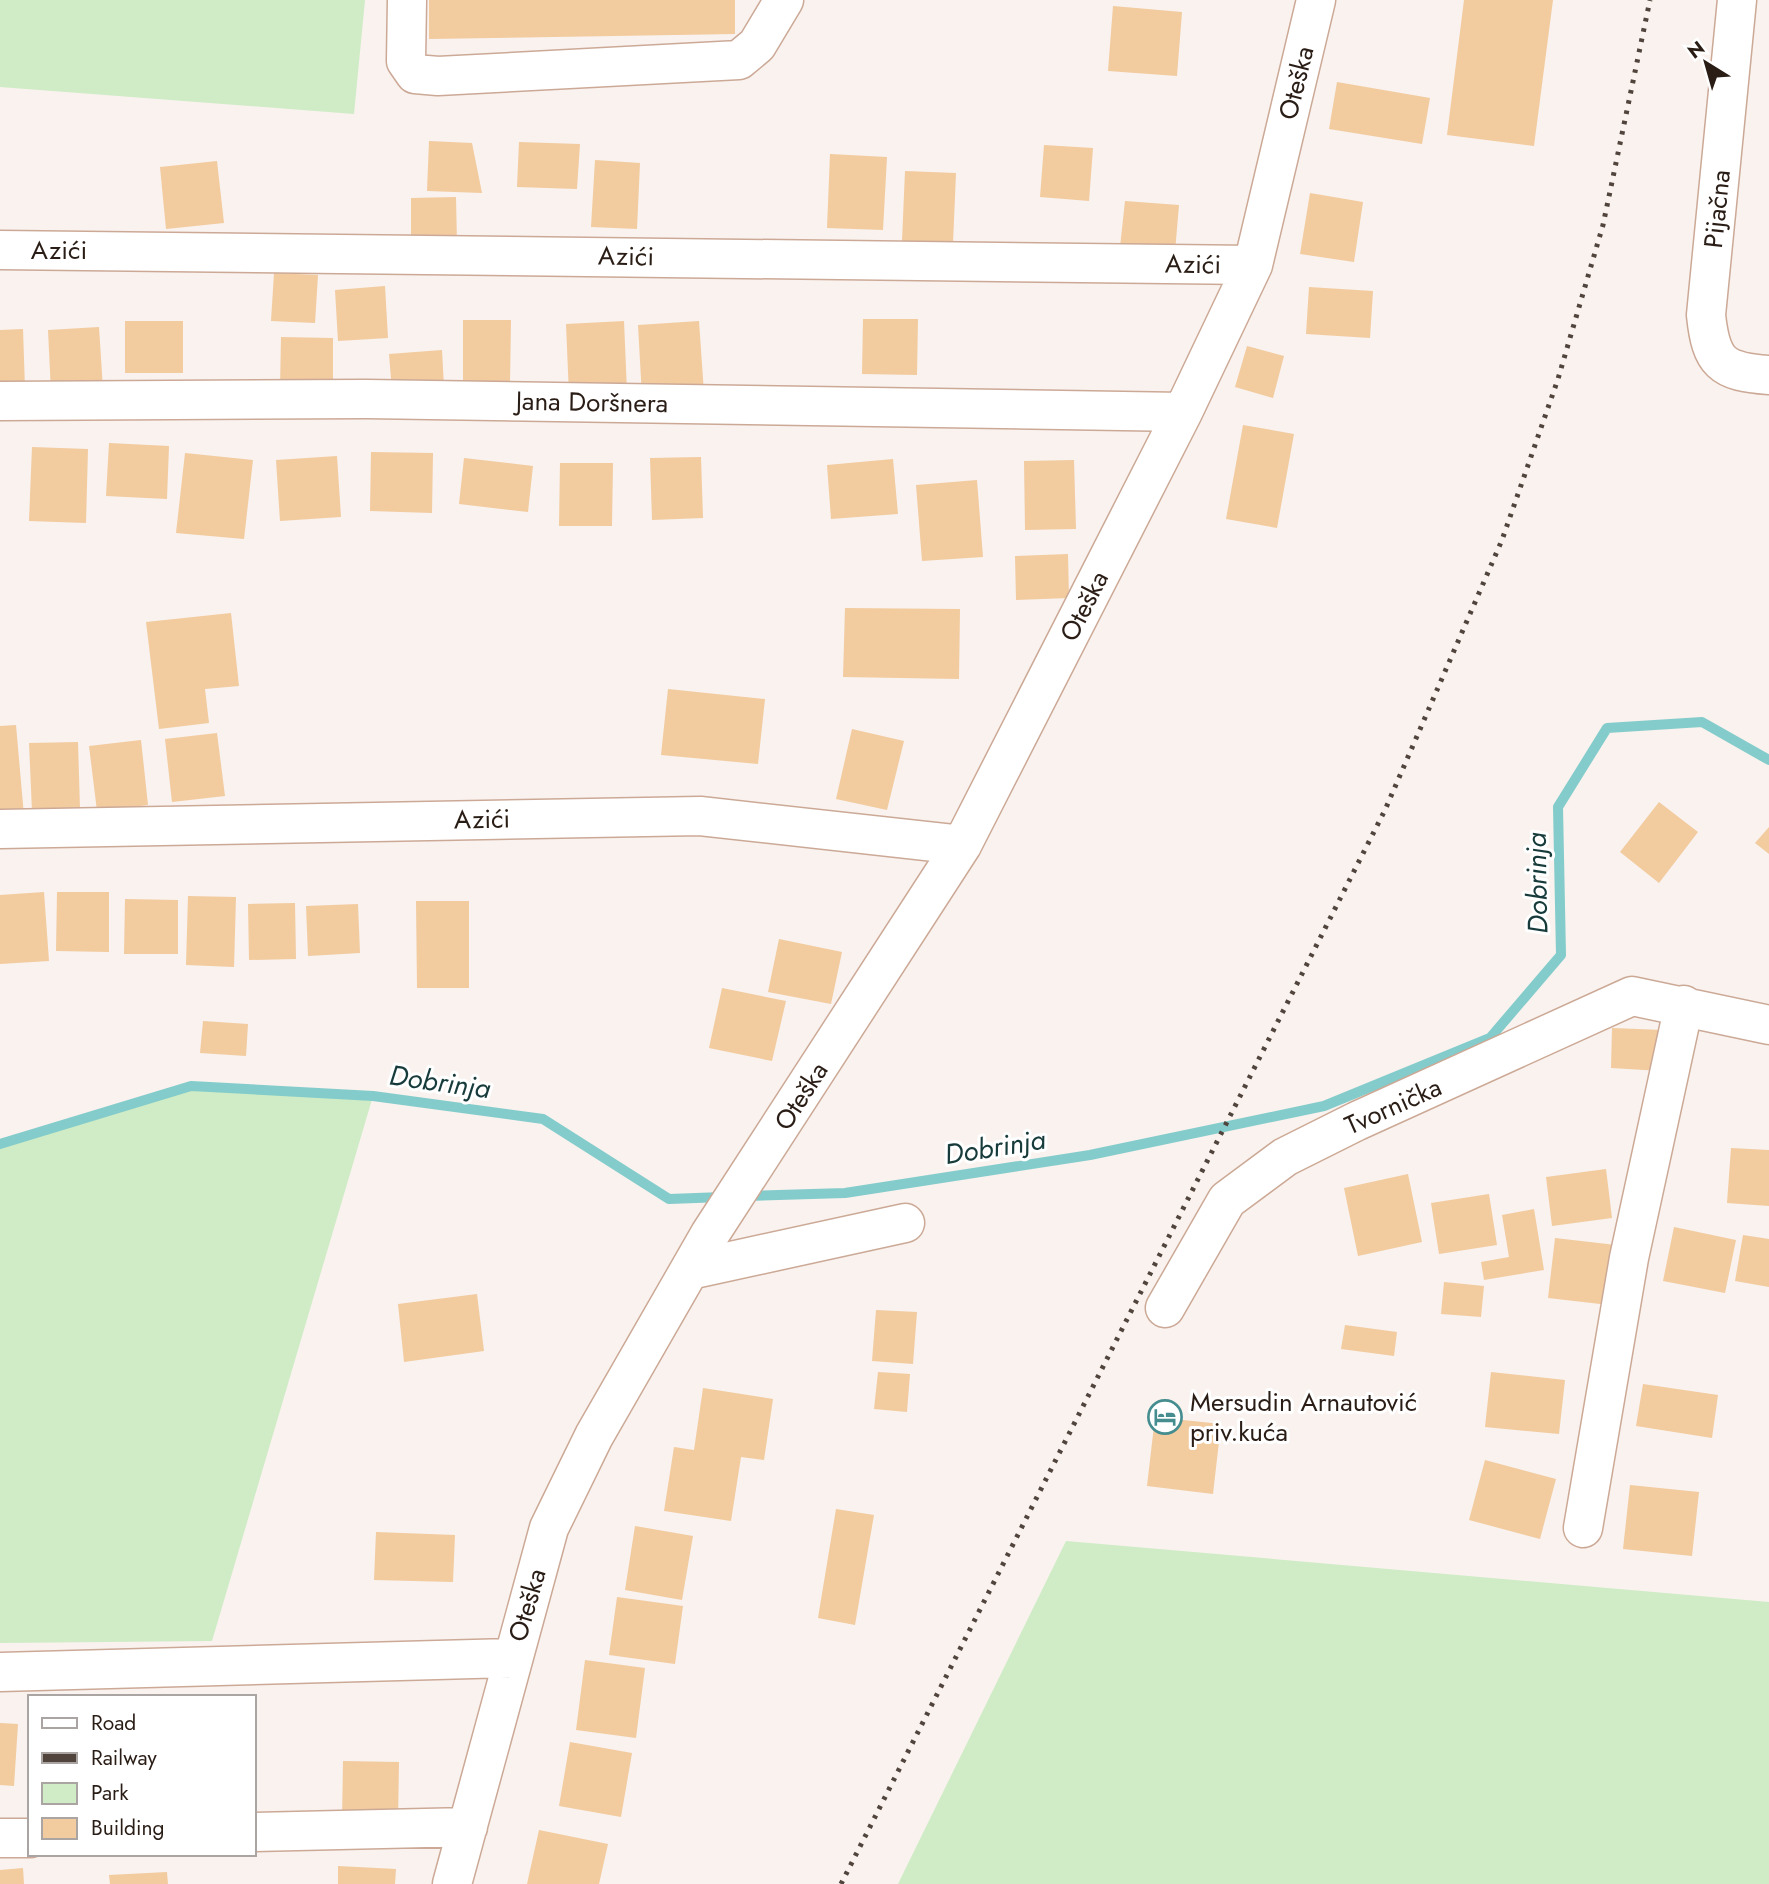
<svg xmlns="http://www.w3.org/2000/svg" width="1769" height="1884" viewBox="0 0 1769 1884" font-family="Jost,sans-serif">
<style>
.green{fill:#cfecc6}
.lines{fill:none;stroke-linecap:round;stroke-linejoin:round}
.stream{stroke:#83cccb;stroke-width:10}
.building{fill:#f2cb9f}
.minor-casing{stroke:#cca996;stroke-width:41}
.minor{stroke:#fff;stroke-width:38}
.rail{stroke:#50443d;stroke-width:5;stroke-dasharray:3.5 7;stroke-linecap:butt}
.labels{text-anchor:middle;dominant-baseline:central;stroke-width:6;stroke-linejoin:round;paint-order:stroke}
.street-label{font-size:26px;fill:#2a1d16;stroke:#fff}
.poi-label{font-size:26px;fill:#2a1d16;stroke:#fff;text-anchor:start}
.water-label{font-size:28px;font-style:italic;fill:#173b3b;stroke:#fff}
</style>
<rect width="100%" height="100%" fill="#f9f2ee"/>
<path class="green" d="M0 0H365L354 114 0 87Z
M191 1086 373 1096 212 1641 0 1643V1144Z
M1066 1541 1769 1602V1884H898Z"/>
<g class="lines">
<path class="stream" d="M0 1144 191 1086 373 1096 543 1119 669 1199 723 1197
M746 1196 845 1193 1090 1155 1324 1106 1490 1038 1561 955 1558 807 1607 728 1702 722 1769 760"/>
</g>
<path class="building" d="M429 0H735V34L429 39Z
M1464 0H1553L1534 146 1447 135Z
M1113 6 1182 12 1177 76 1108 71Z
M1337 82 1430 98 1422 144 1329 129Z
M429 141 472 143 482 193 427 191Z
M519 142 580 144 577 189 517 187Z
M1044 145 1093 148 1089 201 1040 197Z
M830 154 887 157 883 230 827 228Z
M595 160 640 163 637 229 591 227Z
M217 161 224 223 166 229 160 167Z
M905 171 956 173 953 243 902 241Z
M1310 193 1363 202 1354 262 1300 254Z
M456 197 457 245 411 246V198Z
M1125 201 1179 205 1175 252 1120 247Z
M274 273 318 275 315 323 271 321Z
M385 286 388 338 338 341 335 290Z
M1309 287 1373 291 1370 338 1306 334Z
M863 319H918L917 375 862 374Z
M463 320H511L510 383 463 382Z
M125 321H183V373H125Z
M624 321 627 392 569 395 566 324Z
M699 321 704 393 642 397 638 325Z
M99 327 103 389 51 392 48 330Z
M23 329 25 389 0 390V330Z
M281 337 333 338V389H280Z
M1247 346 1284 356 1273 398 1235 387Z
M442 350 444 387 392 391 389 354Z
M1243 425 1294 434 1277 528 1226 519Z
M109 443 169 446 167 499 106 496Z
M32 447 88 449 86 523 29 521Z
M371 452 433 453 432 513 370 511Z
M185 453 253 460 244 539 176 533Z
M337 456 341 517 280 521 276 460Z
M701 457 703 518 652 520 650 458Z
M464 458 533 466 528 512 459 504Z
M893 459 898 514 831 519 827 465Z
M1074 460 1076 529 1025 530 1024 461Z
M560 463H613L612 526H559Z
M977 480 983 557 922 561 916 485Z
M1068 554 1069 598 1016 600 1015 556Z
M845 608 960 609 959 679 843 677Z
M231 613 239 686 205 689 209 723 159 729 146 622Z
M668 689 765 699 758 764 661 755Z
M16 725 24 816 0 818V726Z
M852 729 904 741 887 810 836 799Z
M217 733 225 796 172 802 165 739Z
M141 740 148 805 97 811 89 746Z
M78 742 80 809 32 811 29 743Z
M1659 802 1698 832 1659 883 1620 852Z
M1769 827V854L1755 843Z
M44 892 49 961 0 964V895Z
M57 892H109V952L56 951Z
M188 896 236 897 234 967 186 965Z
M125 899 178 900V954H124Z
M416 901H469V988H417Z
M295 903 296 959 249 960 248 904Z
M358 904 360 953 308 956 306 906Z
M779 939 842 952 831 1004 768 992Z
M722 988 786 1001 772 1061 709 1048Z
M203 1021 248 1024 246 1056 200 1053Z
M1612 1028 1663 1030 1661 1071 1611 1068Z
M1731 1148 1769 1150V1206L1727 1203Z
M1606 1169 1612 1218 1552 1226 1546 1177Z
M1408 1174 1422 1242 1358 1256 1344 1188Z
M1489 1194 1497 1245 1439 1254 1431 1203Z
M1534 1209 1544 1270 1484 1280 1481 1262 1509 1257 1502 1215Z
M1674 1227 1736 1240 1725 1293 1663 1281Z
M1743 1235 1769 1239V1287L1735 1281Z
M1555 1238 1616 1245 1609 1305 1548 1298Z
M1444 1282 1484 1286 1481 1317 1441 1314Z
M477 1294 484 1351 404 1362 398 1304Z
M876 1310 917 1312 913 1364 872 1361Z
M1345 1325 1397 1332 1394 1356 1341 1349Z
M878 1372 910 1374 907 1412 874 1409Z
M1491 1372 1565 1380 1559 1434 1485 1427Z
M1643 1384 1718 1395 1712 1438 1636 1426Z
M703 1388 773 1399 764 1460 741 1457 731 1521 664 1511 674 1447 694 1450Z
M1155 1417 1221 1424 1213 1494 1147 1486Z
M1485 1460 1556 1479 1540 1539 1469 1520Z
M1630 1485 1699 1492 1692 1556 1623 1549Z
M836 1509 874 1515 855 1625 818 1618Z
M635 1526 693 1536 682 1600 625 1590Z
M376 1532 455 1535 453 1582 374 1580Z
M617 1597 683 1606 675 1664 609 1655Z
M585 1660 645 1668 636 1738 576 1730Z
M0 1723 18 1724 14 1786 0 1785Z
M570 1742 632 1753 621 1817 559 1806Z
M343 1761 399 1762 398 1822 342 1821Z
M539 1830 608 1844 599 1884H527Z
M338 1866 396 1869 395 1884H338Z
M23 1868 24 1884H0V1870Z
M167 1872 168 1884H110L109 1875Z"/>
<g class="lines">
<g class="minor-casing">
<path id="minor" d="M407 0 406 61 415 74 438 76 739 60 757 45 784 0
M1737 0 1706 315C1711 362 1721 372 1769 375
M0 250 1253 265
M0 401 367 399 1183 412
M0 829 700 816 962 845
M690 1270 905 1223
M1165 1308 1227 1200 1285 1157 1357 1121 1632 996 1769 1025
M1583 1528 1629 1258 1684 1005
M0 1672 512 1658
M254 1832 468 1827
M0 1838H30
M452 1884 549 1528 594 1436 710 1234 962 845 1183 412 1253 265 1316 0"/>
</g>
<use href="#minor" class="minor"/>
<path class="rail" d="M841 1884 1385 810 1502 540 1558 379 1603 225 1650 0"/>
</g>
<defs>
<g id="hotel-ring" transform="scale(1.75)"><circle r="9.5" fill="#fff" stroke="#458d8f" stroke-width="1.5"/><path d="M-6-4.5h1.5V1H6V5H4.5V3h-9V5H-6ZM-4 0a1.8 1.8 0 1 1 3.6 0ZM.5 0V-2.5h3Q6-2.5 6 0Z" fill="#458d8f"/></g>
</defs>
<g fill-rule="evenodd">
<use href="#hotel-ring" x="1165" y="1417"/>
</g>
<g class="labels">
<g class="street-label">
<text transform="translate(1296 83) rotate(-76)">Oteška</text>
<text transform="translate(1717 209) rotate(-84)">Pijačna</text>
<text x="59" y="250">Azići</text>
<text transform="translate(626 256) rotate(1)">Azići</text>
<text transform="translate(1193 264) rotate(1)">Azići</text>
<text transform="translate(592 402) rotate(1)">Jana Doršnera</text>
<text transform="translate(1084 606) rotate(-63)">Oteška</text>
<text transform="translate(482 819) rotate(-1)">Azići</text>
<text transform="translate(801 1096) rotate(-57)">Oteška</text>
<text transform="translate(1393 1106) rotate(-24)">Tvornička</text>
<text transform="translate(527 1605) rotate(-74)">Oteška</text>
</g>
<g class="poi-label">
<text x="1190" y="1402">Mersudin Arnautović<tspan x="1190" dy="30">priv.kuća</tspan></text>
</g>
<g class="water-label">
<text transform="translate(1537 883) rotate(-91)">Dobrinja</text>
<text transform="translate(440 1082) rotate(8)">Dobrinja</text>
<text transform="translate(995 1147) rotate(-9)">Dobrinja</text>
</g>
</g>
<rect x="28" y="1695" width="228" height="161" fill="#ffffff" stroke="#aaa5a2" stroke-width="2"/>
<rect x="42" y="1718" width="35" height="10" fill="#ffffff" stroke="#aaa5a2" stroke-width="2"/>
<text x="91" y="1730" font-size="21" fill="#2a1d16">Road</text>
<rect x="42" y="1753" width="35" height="10" fill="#50443d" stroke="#aaa5a2" stroke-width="2"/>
<text x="91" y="1765" font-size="21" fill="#2a1d16">Railway</text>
<rect x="42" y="1783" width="35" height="21" fill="#cfecc6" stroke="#aaa5a2" stroke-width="2"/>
<text x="91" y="1800" font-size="21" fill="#2a1d16">Park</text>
<rect x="42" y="1818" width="35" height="21" fill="#f2cb9f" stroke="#aaa5a2" stroke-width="2"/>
<text x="91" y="1835" font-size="21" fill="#2a1d16">Building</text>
<g transform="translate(1706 63) rotate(323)" stroke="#ffffff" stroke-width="5" paint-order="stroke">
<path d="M0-5L12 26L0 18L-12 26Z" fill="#2a1d16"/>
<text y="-10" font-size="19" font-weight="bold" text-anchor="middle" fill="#2a1d16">N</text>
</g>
</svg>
